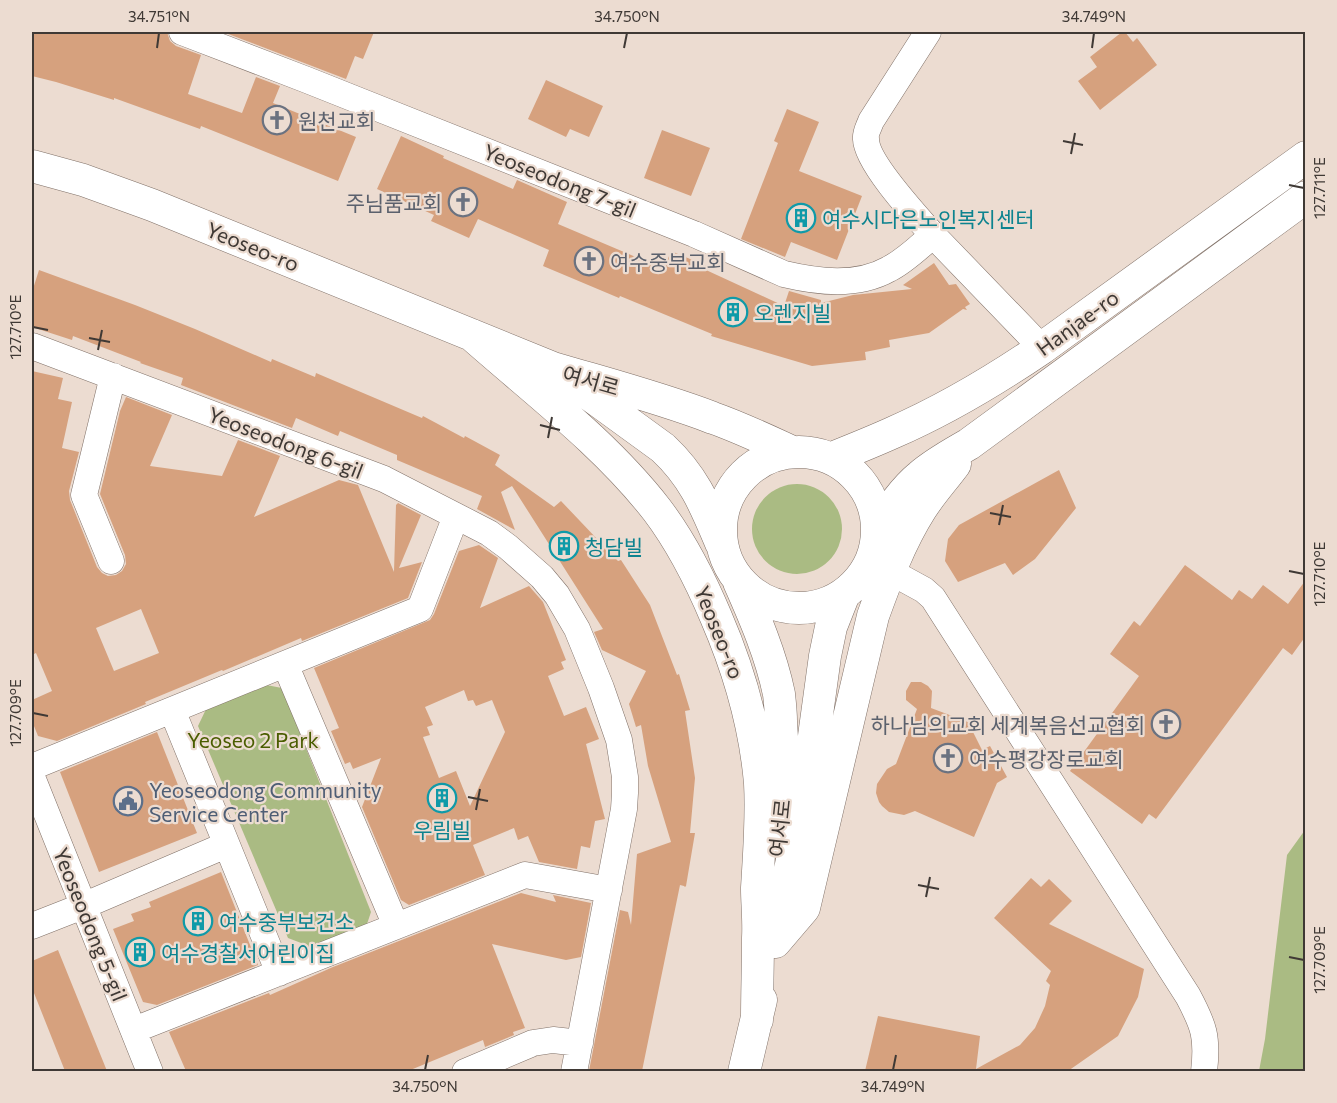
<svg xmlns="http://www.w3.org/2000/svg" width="1337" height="1103" viewBox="0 0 1337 1103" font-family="Commissioner,'Noto Sans KR',sans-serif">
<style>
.green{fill:#aabb83}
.building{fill:#d6a17e;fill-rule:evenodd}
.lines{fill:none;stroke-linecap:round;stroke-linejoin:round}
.minor-casing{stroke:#807168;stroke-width:27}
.tertiary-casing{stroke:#807168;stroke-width:33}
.minor{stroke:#fff;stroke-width:26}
.tertiary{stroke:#fff;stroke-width:32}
.ticks{fill:none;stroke:#3f3935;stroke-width:2}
.labels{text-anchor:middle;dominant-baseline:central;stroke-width:4.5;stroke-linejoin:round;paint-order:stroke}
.worship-label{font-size:21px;fill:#5b616d;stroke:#ecdcd1;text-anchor:start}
.street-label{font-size:21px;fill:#3f3935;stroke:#ecdcd1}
.culture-label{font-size:21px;fill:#0d838f;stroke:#ecdcd1;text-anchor:start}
.park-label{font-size:21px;fill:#4a5d00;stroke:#ecdcd1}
.service-label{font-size:21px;fill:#4e5e75;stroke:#ecdcd1;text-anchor:start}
.neatline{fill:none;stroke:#3f3935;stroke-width:2}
.ticks-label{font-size:15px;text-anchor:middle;fill:#3f3935}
</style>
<rect width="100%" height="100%" fill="#ecdcd1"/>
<path class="green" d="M752 529a45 45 0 1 1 90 0a45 45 0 1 1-90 0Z
M261 684 282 688 371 912 366 927 309 946 288 938 198 726 209 703Z
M1305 830V1071H1259L1265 1039 1287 855Z"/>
<path class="building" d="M32 32H167L170 41 176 46 201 55 188 94 242 113 256 77 280 86 273 103 356 137 338 181 201 126 200 129 114 98V100L56 82 32 76Z
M223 32H374L363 59 355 56 346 79Z
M1122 32H1125L1133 42 1137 38 1157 65 1100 110 1078 81 1097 67 1090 57Z
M546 80 603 106 589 137 570 129 566 137 528 119Z
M787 109 819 122 799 171 862 196 837 260 791 242 785 257 741 239 778 143 774 141Z
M662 130 710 148 691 196 644 178Z
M401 136 444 156 443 158 513 189 517 180 567 202 558 224 664 269 671 251 707 266 706 270 784 306 789 291 821 300V303L853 295 912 289 903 285 934 263 949 285 956 284 970 304 965 307 967 310 963 309 929 333 889 340 890 347 865 352 866 360 812 366 711 336 712 334 620 296 619 298 543 266 549 250 478 219 469 238 431 221 434 215 377 189Z
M39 270 135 305 195 329 271 362 272 359 315 377 316 373 422 418 423 416 464 438 465 436 500 455 495 465 554 507 561 501 618 561 621 560 650 605 677 675 679 674 690 710 685 711 695 778 690 833H695L686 886 685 887 684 886 680 885 642 1071H589L620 910 628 912 631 925 637 854 671 842 648 766 641 725 636 727 629 704 646 671 602 650 594 632 603 629 512 486 501 492 515 530 477 509 482 496 397 460V455L340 431 338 436 296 418 292 428 181 385 183 378 140 363 141 362 73 336 72 340 32 327V292Z
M32 371 63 378 58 399 72 402 62 448 79 452 69 491 70 500 97 567 102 573 108 576 116 575 122 571 126 564 125 555 100 494 120 411 126 397 172 415 150 466 222 476 238 440 280 456 254 517 339 480 358 485 394 572 396 505 398 503 421 515 399 568 422 562 408 598 302 641 301 638 223 671 222 670 145 702 146 704 57 741 38 736 32 721V700L52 691 36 653 32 655ZM141 609 159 653 114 671 96 628Z
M1059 470 1076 508 1035 559 1013 575 1005 563 958 582 945 561 948 539 959 525Z
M479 545 498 558 480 608 529 586 543 602 566 660 561 662 564 669 548 676 564 716 586 707 599 739 586 744 605 819 595 821 590 848 581 846 577 869 539 862 528 836 518 840 514 828 473 845 485 875 409 905 401 900 362 807 381 758 353 769 350 762 345 764 331 731 339 728 314 668 430 620 434 614 459 551ZM464 690 468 701 473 700 476 706 492 700 505 732 470 806 456 771 439 778 423 737 430 735 427 727 433 725 425 707Z
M1185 565 1232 600 1239 590 1252 599 1263 585 1288 604 1305 581V637L1292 655 1283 648 1156 819 1149 814 1142 824 1070 771 1139 676 1110 654 1134 621 1140 626Z
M911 682H921L928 686 932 691 931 708 968 722 982 750 990 746 1007 777 997 783 974 837 915 811 904 815 889 812 882 806 879 802 876 793 877 784 887 769 896 764 917 709 906 700V691Z
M157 732 197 833 99 872 60 772Z
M221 872 258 965 157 1005 143 1002 113 929 134 921 131 914 151 907 149 902Z
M1031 878 1041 887 1049 879 1072 901 1049 924 1144 969 1138 997 1118 1036 1068 1071H865L878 1016 980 1036 976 1069 1020 1045 1035 1028 1045 1006 1050 985 1046 981 1051 971 994 918Z
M521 893 556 902 553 895 591 903 581 957 566 960 492 944 525 1028 513 1032 514 1035 485 1047 483 1040 408 1071H186L169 1032 269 993 270 995 333 967Z
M58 950 107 1071H65L32 988V961Z"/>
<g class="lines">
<g class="minor-casing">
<path id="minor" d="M182 32 307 80 694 234 784 274C818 282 857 287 889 269 905 261 919 247 933 235L1042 348
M928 32 871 121C869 127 865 133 866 139 866 162 917 217 933 235
M32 346 384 479 489 533 508 547 542 577 557 595 577 629 601 688 619 740 625 777V793L624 809 574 1072
M111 561 84 495 113 376
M871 561 924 590 933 598 1188 996C1204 1026 1208 1037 1204 1072
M285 664 396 926
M172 710 279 973
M32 767 420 609 456 516
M32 777 150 1072
M32 926 83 906 226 845
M134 1030 525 875 609 890
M465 1072 533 1043 553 1040 580 1043"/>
</g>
<g class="tertiary-casing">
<path id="tertiary" d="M32 166 83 180 152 205 553 368
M472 335C534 390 606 444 657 510 682 543 700 579 716 617 739 670 755 726 760 783 762 819 759 853 757 888 757 905 759 921 758 938 758 965 757 993 757 1020
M721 530a78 78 0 1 1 156 0a78 78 0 1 1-156 0Z
M832 458C852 450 872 442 892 433 945 410 995 380 1042 348L1306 157
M878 528C890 510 903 490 920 476 935 463 952 454 969 444L1306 197
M721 543C705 505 694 477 663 448L553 368C607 384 661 398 713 418 739 427 764 439 790 451
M739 582C755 618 771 655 779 694 780 703 781 712 781 721 784 760 783 798 779 836
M779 925 808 780 825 656 831 627 844 594
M775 942 804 908 873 616C886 580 900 542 921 509 931 493 944 479 955 464
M744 1072 761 1000"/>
</g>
<use href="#minor" class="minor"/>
<use href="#tertiary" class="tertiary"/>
</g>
<path class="ticks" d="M157 48 159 33M624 48 627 33M1092 48 1094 33M1063 141 1083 145M1071 154 1075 133M1289 185 1304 188M33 327 48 330M89 338 110 342M98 350 102 330M540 425 560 430M548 438 552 417M990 513 1011 517M999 525 1003 505M1289 571 1304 574M33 713 48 716M468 797 488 801M476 810 480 789M918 885 939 889M926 897 930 877M1289 957 1304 960M425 1070 428 1055M893 1070 896 1055"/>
<defs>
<g id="church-ring" transform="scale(1.5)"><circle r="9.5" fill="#ecdcd1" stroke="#6b7280" stroke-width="1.5"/><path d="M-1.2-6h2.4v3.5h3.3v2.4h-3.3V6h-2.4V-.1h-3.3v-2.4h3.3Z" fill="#6b7280"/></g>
<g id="building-ring" transform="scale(1.5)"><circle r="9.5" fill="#ecdcd1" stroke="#0f9aa8" stroke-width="1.5"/><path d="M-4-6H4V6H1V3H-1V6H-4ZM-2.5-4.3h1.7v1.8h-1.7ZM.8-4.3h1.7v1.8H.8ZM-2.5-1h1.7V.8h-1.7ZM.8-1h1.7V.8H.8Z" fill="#0f9aa8"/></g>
<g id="civic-ring" transform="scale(1.5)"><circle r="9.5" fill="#ecdcd1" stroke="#5c6f8a" stroke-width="1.5"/><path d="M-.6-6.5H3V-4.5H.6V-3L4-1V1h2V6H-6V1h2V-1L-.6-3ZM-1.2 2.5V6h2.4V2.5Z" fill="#5c6f8a"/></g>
</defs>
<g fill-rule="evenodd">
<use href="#church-ring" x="277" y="120"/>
<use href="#church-ring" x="463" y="202"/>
<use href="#building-ring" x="801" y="218"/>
<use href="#church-ring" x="589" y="261"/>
<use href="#building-ring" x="733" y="312"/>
<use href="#building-ring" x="564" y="546"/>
<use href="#church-ring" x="1166" y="724"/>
<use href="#church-ring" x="948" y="758"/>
<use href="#building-ring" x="442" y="798"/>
<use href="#civic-ring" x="128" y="801"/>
<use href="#building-ring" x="198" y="921"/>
<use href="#building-ring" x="140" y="952"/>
</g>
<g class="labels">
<g class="worship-label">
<text x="298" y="120">원천교회</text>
<text x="442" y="202" text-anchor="end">주님품교회</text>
<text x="610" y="261">여수중부교회</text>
<text x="1145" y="724" text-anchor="end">하나님의교회 세계복음선교협회</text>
<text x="969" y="758">여수평강장로교회</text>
</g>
<g class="street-label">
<text transform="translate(560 180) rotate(22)">Yeoseodong 7-gil</text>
<text transform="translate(253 246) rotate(22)">Yeoseo-ro</text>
<text transform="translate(1077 322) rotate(-36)">Hanjae-ro</text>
<text transform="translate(591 380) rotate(16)">여서로</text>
<text transform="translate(286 442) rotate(21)">Yeoseodong 6-gil</text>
<text transform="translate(720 632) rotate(68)">Yeoseo-ro</text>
<text transform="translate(779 828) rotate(-84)">여서로</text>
<text transform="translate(91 924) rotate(68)">Yeoseodong 5-gil</text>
</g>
<g class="culture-label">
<text x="822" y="218">여수시다은노인복지센터</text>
<text x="754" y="312">오렌지빌</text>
<text x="585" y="546">청담빌</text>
<text x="442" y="829" text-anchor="middle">우림빌</text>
<text x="219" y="921">여수중부보건소</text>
<text x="161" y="952">여수경찰서어린이집</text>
</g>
<g class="park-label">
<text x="253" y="739">Yeoseo 2 Park</text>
</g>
<g class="service-label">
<text x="149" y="789">Yeoseodong Community<tspan x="149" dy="24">Service Center</tspan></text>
</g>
</g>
<rect width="1337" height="1103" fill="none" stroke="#ecdcd1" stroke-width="66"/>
<rect x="33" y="33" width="1271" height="1037" class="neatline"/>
<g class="ticks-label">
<text x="159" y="22">34.751°N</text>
<text x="627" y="22">34.750°N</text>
<text x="1094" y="22">34.749°N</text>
<text transform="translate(1320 188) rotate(-90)" y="5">127.711°E</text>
<text transform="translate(16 327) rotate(-90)" y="5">127.710°E</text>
<text transform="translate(1320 574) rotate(-90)" y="5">127.710°E</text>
<text transform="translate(16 713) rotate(-90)" y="5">127.709°E</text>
<text transform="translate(1320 960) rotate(-90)" y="5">127.709°E</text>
<text x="425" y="1092">34.750°N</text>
<text x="893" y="1092">34.749°N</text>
</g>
</svg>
